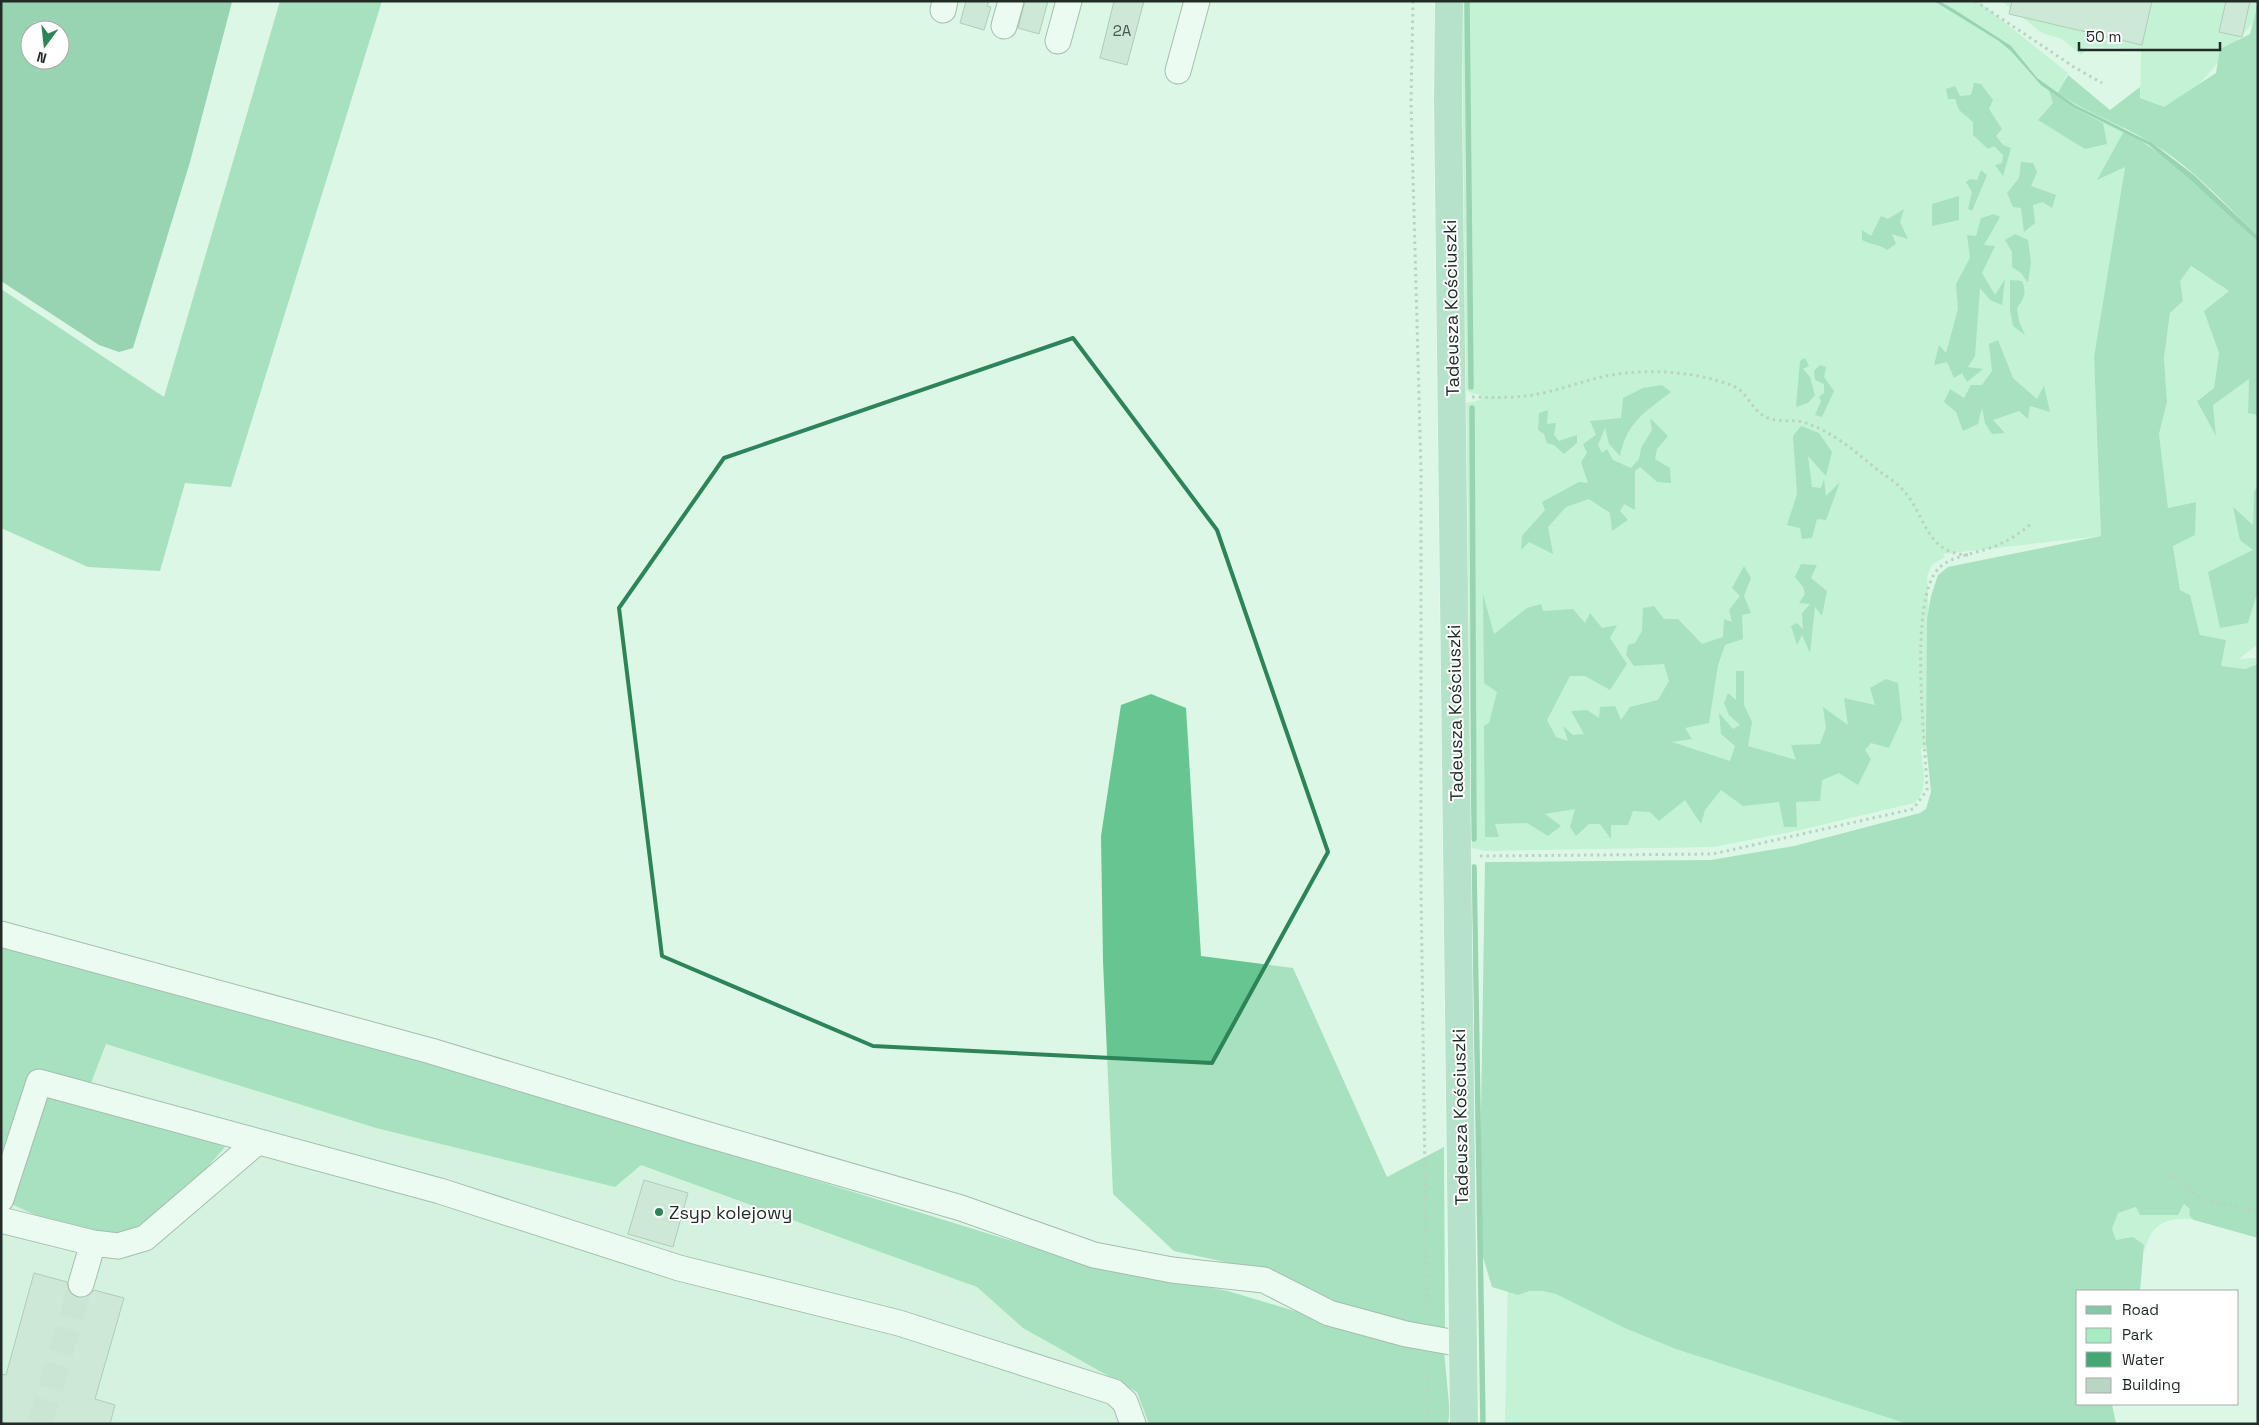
<svg xmlns="http://www.w3.org/2000/svg" width="2259" height="1425" viewBox="0 0 2259 1425" font-family="'Space Grotesk',sans-serif">
<style>
.built{fill:#cbeed8}
.green{fill:#a6ebc2}
.forest{fill:#67c591}
.water{fill:#46a674;fill-rule:evenodd}
.lines{fill:none;stroke-linecap:round;stroke-linejoin:round}
.stream{stroke:#46a674;stroke-width:5.5}
.building{fill:#bad5c4;stroke:#7c9586}
.minor-tunnel{stroke:#b7cec0;stroke-width:25;stroke-dasharray:25 12;stroke-linecap:butt}
.minor-casing{stroke:#61796a;stroke-width:27}
.major-casing{stroke:#fff;stroke-width:29}
.path{stroke:#91a598;stroke-width:3;stroke-dasharray:2.5 4;stroke-linecap:butt}
.minor{stroke:#fff;stroke-width:25}
.major{stroke:#85c7a6;stroke-width:28}
.marked{fill:none;stroke:#2d8459;stroke-width:4;stroke-linejoin:round}
.poi-dot{fill:#2d8459;stroke:#fff;stroke-width:2}
.labels{text-anchor:middle;dominant-baseline:central;stroke-width:4;stroke-linejoin:round;paint-order:stroke}
.number-label{font-size:15px;fill:#48564e}
.street-label{font-size:18px;fill:#222c26;stroke:#fff}
.poi-label{font-size:18px;fill:#222c26;stroke:#fff;text-anchor:start}
</style>
<rect width="100%" height="100%" fill="#dcf7e6"/>
<path class="built" d="M1 990 934 1236 1351 1389 1450 1415V1424H1Z"/>
<path class="green" d="M1459 1H1978L2068 73 2064 79 2121 124 2124 131 2122 135 2125 166 2094 357 2101 536 1943 554 1945 557 1932 565 1927 576 1936 745 1921 749C1922 767 1930 791 1914 803L1796 831 1713 847 1485 851 1472 848 1468 843 1464 407 1466 403 1481 400V395L1471 393 1463 388Z
M2001 1H2258V17L2168 120 2140 108 2141 49 2089 47 2081 55 2062 39 2042 33Z
M2190 266 2229 291 2205 311 2219 353 2214 388 2197 400 2216 434 2212 405 2249 379 2248 413 2258 415V486L2254 491 2253 526 2233 508 2253 549 2248 623 2258 591V644L2239 659 2258 658V664L2245 669 2221 666 2200 635 2190 595 2180 590 2173 546 2196 502 2168 508 2159 434 2167 402 2164 358 2170 313 2183 301 2179 281Z
M2184 1204 2191 1209 2189 1215 2194 1220C2168 1215 2149 1225 2145 1252L2144 1245 2116 1240 2112 1229 2118 1213 2136 1207 2140 1215H2178Z
M1508 1276 1926 1424H1505Z"/>
<path class="forest" d="M280 1H382L231 487 185 483 160 571 88 567 1 528V289L164 397Z
M2258 4V236C2224 203 2191 166 2150 142 2120 124 2087 113 2058 93L2068 75 2110 110 2140 87V98L2164 107 2216 73 2220 49 2250 34Z
M1974 83 1981 84 1993 100 1989 109 2002 129 1996 136 2003 145 2011 148 2003 176 1995 165 2002 163 2003 155 1994 146 1988 149 1973 135V122L1959 110 1955 99H1948L1946 89 1955 86 1960 96 1971 95Z
M2049 90 2073 107 2103 123 2107 144 2085 149 2038 120 2053 103Z
M2124 131C2175 158 2216 203 2258 242V415L2248 413 2249 379 2213 405 2216 436 2197 401 2214 388 2219 353 2204 311 2229 291 2191 266 2180 281 2183 301 2170 313 2164 358 2167 402 2159 434 2168 508 2196 502 2195 535 2173 546 2180 590 2190 595 2200 635 2226 640 2221 666 2245 669 2258 664V1238L2194 1220 2189 1215 2190 1209 2184 1204 2178 1215H2140L2136 1207 2118 1213 2112 1229 2116 1240 2133 1237 2144 1245 2140 1291H2078V1404H2112L2116 1424H1908L1676 1349 1627 1329 1556 1294 1543 1291H1529L1518 1295 1492 1287 1479 1244 1485 862 1711 860 1794 846 1920 813 1926 809 1931 792 1926 743 1927 619 1931 596 1938 575 1948 567 2101 536 2094 357 2125 167 2097 180Z
M2021 162 2033 163 2037 172 2031 186 2056 195 2052 208 2043 202 2033 205 2035 223 2024 232 2021 208 2013 207 2007 193 2019 178Z
M1981 170 1987 175 1972 211 1968 209 1972 192 1966 182 1970 179 1977 180Z
M1959 196V220L1932 226V204Z
M1904 209 1900 222 1908 239 1892 234 1896 244 1887 250C1879 244 1871 245 1862 240V230L1871 236 1881 216 1888 219Z
M1994 214 2000 217 1984 245 1995 246 1982 273 1995 295 2005 279 2002 305 1990 300 1980 288 1975 356 1968 367 1983 369 1967 382 1962 373 1954 378 1947 362 1934 365 1939 345 1946 353 1958 309 1956 284 1970 258 1967 235 1976 236 1981 218Z
M2015 234 2028 240 2031 262 2028 283 2021 273 2012 267V252L2005 240Z
M2010 280 2022 281C2027 292 2024 299 2017 308L2019 321 2025 335 2013 326 2010 310Z
M1998 340 2013 378 2037 399 2044 386 2050 412 2030 406 2028 419 2019 411 1993 420 2005 433 1992 434 1985 423 1982 408 1978 424 1963 431 1956 412 1944 402 1950 389 1964 398 1971 385H1982L1992 371 1989 344Z
M1805 358 1809 366 1803 369 1810 377 1815 395 1808 403 1796 407 1800 361Z
M1820 365 1826 367 1824 377 1834 391 1822 417 1815 415 1821 401 1819 397 1824 393V384L1815 380 1814 371Z
M1662 385 1671 392C1645 412 1627 422 1620 456L1609 444 1605 428 1598 445 1602 453 1607 449 1613 460 1631 468 1639 459 1641 448 1652 430 1650 418 1668 436 1657 449 1655 459 1670 468 1671 483 1657 482 1640 467 1635 471V510L1624 504 1620 511 1628 520 1612 531 1610 513 1589 499 1566 507 1548 527 1553 554 1529 542 1521 550 1522 536 1545 510 1542 502 1579 482 1588 483 1581 462 1587 453 1583 444 1596 435 1590 421 1621 418 1623 398 1643 388Z
M1548 410 1547 424 1556 423 1554 435 1559 441 1577 435V443L1564 454 1554 445 1547 443 1544 434 1538 430 1539 413Z
M1801 426 1819 433 1832 452 1826 476 1808 456 1812 487 1821 488 1824 479 1826 496 1840 482 1826 520 1817 519 1812 538 1802 539 1800 528 1787 525 1797 494 1793 436Z
M2258 486V591L2248 623 2220 628 2208 572 2253 550 2240 540 2233 507 2253 525 2254 491Z
M1801 564 1817 565 1811 578 1827 591 1822 616 1815 607 1810 653 1802 635 1797 645 1791 626 1797 623 1803 629 1802 613 1810 604 1799 603 1805 594 1803 587 1795 577Z
M1744 566 1751 578 1744 596 1751 613 1742 615 1743 639 1725 645 1718 665 1709 723 1685 728 1692 739 1672 742 1730 761 1735 746 1721 734 1719 713 1733 729 1740 725 1729 715 1724 703 1728 693 1736 700V671H1744V705L1752 722 1748 746 1796 760 1791 745 1820 744 1826 728 1823 707 1848 725 1844 698 1875 705 1870 688 1886 679 1898 683 1902 719 1889 748 1871 743 1865 750 1871 759 1858 785 1839 773 1822 780 1820 801 1796 802 1797 827H1784L1779 802 1743 806 1721 790 1705 810 1701 824 1685 800 1659 821 1650 812 1633 811 1628 825H1611V839L1600 824H1589L1576 836 1570 827 1575 809 1545 814 1561 826 1548 836 1527 823 1495 824 1499 837H1485L1484 726 1489 723 1497 692 1484 683 1483 594 1494 634 1527 608 1541 604 1543 611 1573 609 1585 623 1590 613 1602 628 1617 625 1610 638 1627 664 1610 690 1585 676H1570L1547 720 1556 737 1568 741 1563 726 1573 735 1584 734 1571 711 1587 710 1599 718 1600 707 1615 706 1621 720 1630 707 1658 700 1669 681 1664 664 1634 666 1626 655 1628 645 1635 643 1642 631 1643 608 1654 606 1664 619H1678L1702 644 1723 637 1724 619 1732 622 1729 610 1740 596 1732 588Z
M1151 694 1186 708 1201 956 1293 968 1387 1177 1444 1147 1445 1329 1411 1325 1335 1306 1281 1279 1239 1265 1174 1251 1113 1194 1103 961 1101 836 1121 705Z
M1 938 306 1023 1097 1267 1228 1291 1415 1347 1444 1351 1450 1415 1447 1424H1149L1137 1392 1023 1328 977 1287 641 1165 615 1187 376 1128 106 1044 89 1088 225 1147 147 1236 84 1238 1 1199Z"/>
<path class="water" d="M1 1 232 2 190 162 133 348 119 352 99 345 1 281ZM30 30H60V60H30Z
M1934 1H1939L1955 10 2011 46 2037 78 2075 105 2152 143 2194 175 2258 236V242L2191 180 2149 145 2073 107 2041 85 2011 51 1999 41Z"/>
<g class="lines">
<path class="stream" d="M1467 1 1471 387
M1472 408 1474 839
M1474 867 1483 1424"/>
</g>
<path class="building" d="M966 1H989L987 6 991 7 984 30 960 23Z
M1025 1H1048L1039 34 1018 28Z
M1114 1H1144L1127 65 1100 58Z
M2012 1H2152L2142 45 2009 14Z
M2226 1H2250L2242 37 2219 32Z
M644 1180 688 1193 673 1247 628 1234Z
M34 1273 67 1282 70 1294 77 1298H85L94 1290 124 1298 95 1399 115 1405 110 1424H9L1 1422V1374L6 1375Z"/>
<g class="lines">
<path class="minor-tunnel" d="M40 1424 81 1284"/>
<g class="minor-casing">
<path id="minor" d="M943 10 945 1
M1004 26 1011 1
M1058 41 1069 1
M1178 71 1197 1
M1 934 431 1051 695 1131 961 1208 1094 1255 1172 1270 1264 1280 1329 1313 1406 1334 1462 1344
M1 1199 39 1082 440 1191 679 1268 899 1323 1114 1392 1125 1402 1133 1424
M1 1220 93 1243 118 1246 145 1238 256 1143
M81 1284 93 1243"/>
</g>
<g class="major-casing">
<path id="major" d="M1449 1 1448 101 1464 1424"/>
</g>
<path class="path" d="M1413 1 1411 103 1421 469V889L1427 1316
M1975 1 2074 67 2102 83
M1472 397C1493 398 1512 398 1533 395 1557 391 1582 381 1606 376 1646 368 1696 371 1733 386 1748 392 1751 410 1766 417 1778 423 1791 419 1803 422 1832 431 1856 452 1879 471 1886 476 1894 481 1900 487 1927 513 1923 553 1968 555
M1480 856 1713 854 1913 809 1927 790C1926 746 1907 596 1940 567 1955 554 1982 553 2000 544 2012 539 2022 531 2032 523
M2167 1173 2205 1200 2258 1211
M1427 1424V1359"/>
<use href="#minor" class="minor"/>
<use href="#major" class="major"/>
</g>
<path d="M0 0H2259V1425H0ZM1073 338 1217 530 1328 852 1212 1063 873 1046 662 956 619 608 724 458Z" fill="#dcf7e6" fill-opacity=".55" fill-rule="evenodd"/>
<path class="marked" d="M1073 338 1217 530 1328 852 1212 1063 873 1046 662 956 619 608 724 458Z"/>
<circle class="poi-dot" cx="659" cy="1212" r="5"/>
<g class="labels">
<g class="number-label">
<text x="1122" y="30">2A</text>
</g>
<g class="street-label">
<text transform="translate(1451 308) rotate(-91)">Tadeusza Kościuszki</text>
<text transform="translate(1455 713) rotate(-91)">Tadeusza Kościuszki</text>
<text transform="translate(1460 1117) rotate(-91)">Tadeusza Kościuszki</text>
</g>
<g class="poi-label">
<text x="669" y="1212">Zsyp kolejowy</text>
</g>
</g>
<rect width="2259" height="1425" fill="none" stroke="#222c26" stroke-width="5"/>
<rect x="2076" y="1290" width="162" height="115" fill="#ffffff" stroke="#a7aba8"/>
<rect x="2086" y="1306" width="25" height="8" fill="#85c7a6" stroke="#a7aba8"/>
<text x="2122" y="1315" font-size="15" fill="#222c26">Road</text>
<rect x="2086" y="1328" width="25" height="15" fill="#a6ebc2" stroke="#a7aba8"/>
<text x="2122" y="1340" font-size="15" fill="#222c26">Park</text>
<rect x="2086" y="1352" width="25" height="15" fill="#46a674" stroke="#a7aba8"/>
<text x="2122" y="1365" font-size="15" fill="#222c26">Water</text>
<rect x="2086" y="1378" width="25" height="15" fill="#bad5c4" stroke="#a7aba8"/>
<text x="2122" y="1390" font-size="15" fill="#222c26">Building</text>
<g transform="translate(45 45) rotate(195)"><circle r="24" fill="#ffffff" stroke="#a7aba8"/>
<path d="M0-4L9 19L0 12L-9 19Z" fill="#2d8459"/>
<text y="-8" font-size="14" font-weight="bold" text-anchor="middle" fill="#222c26">N</text>
</g>
<path d="M2079 42v8h141v-8" fill="none" stroke="#222c26" stroke-width="2.5"/>
<text x="2086" y="42" font-size="15" fill="#222c26" stroke="#ffffff" stroke-width="4" paint-order="stroke">50 m</text>
</svg>
